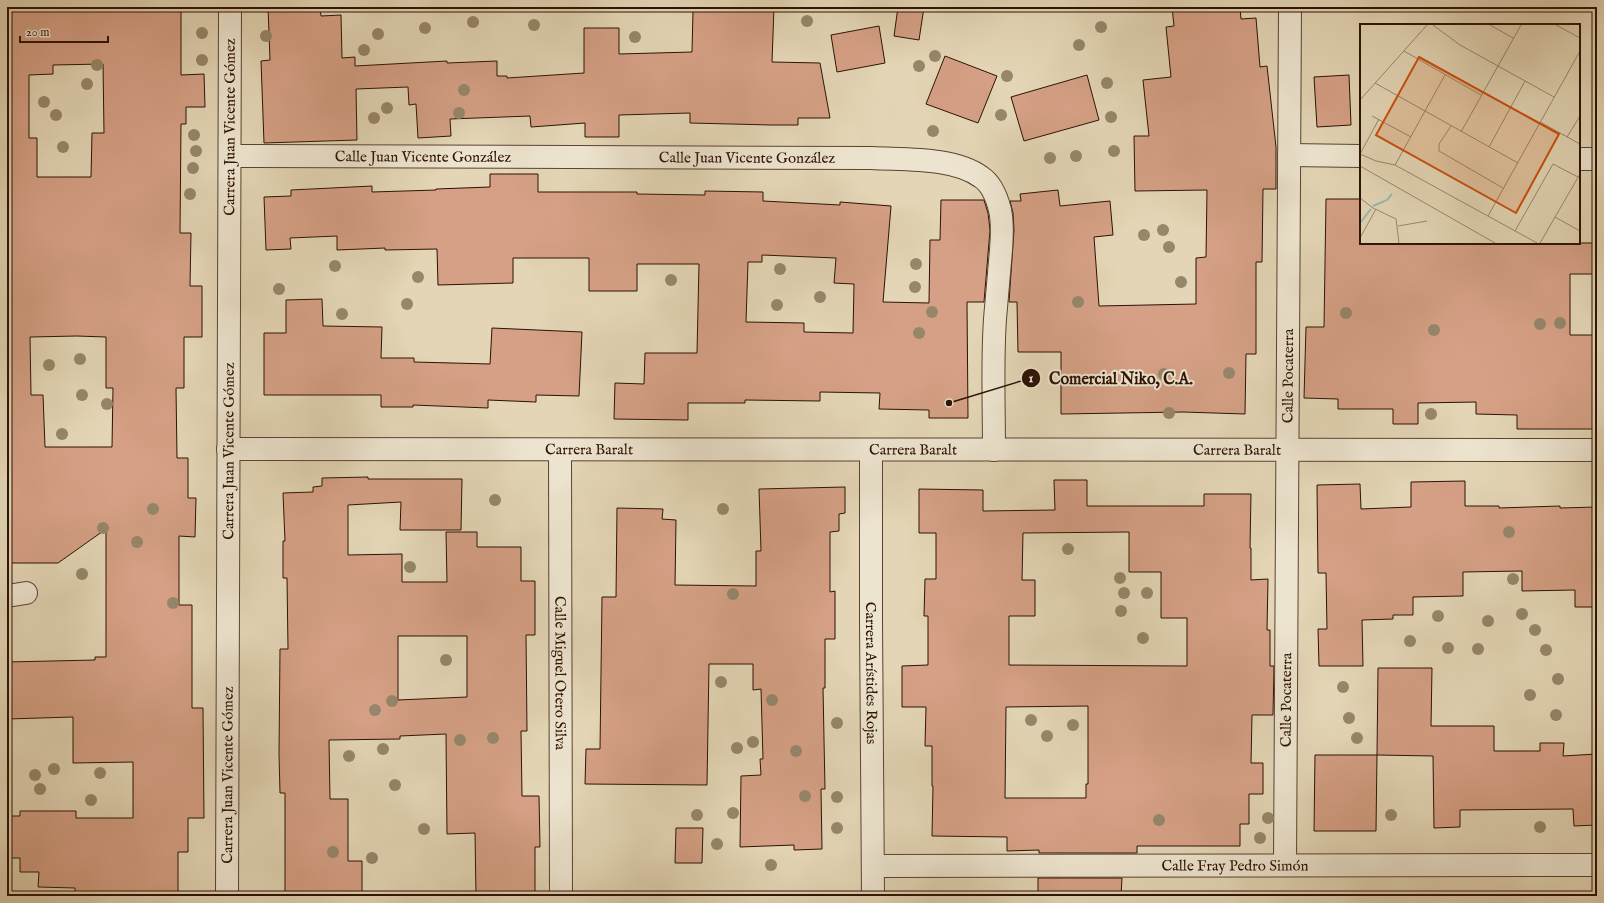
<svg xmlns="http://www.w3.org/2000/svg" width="1604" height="903" viewBox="0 0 1604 903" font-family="'IM FELL English',serif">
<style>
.building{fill:#d5a085;stroke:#2d1204;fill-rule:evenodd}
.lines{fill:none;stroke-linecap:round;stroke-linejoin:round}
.minor-casing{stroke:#5a4330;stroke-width:24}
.minor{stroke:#ede4cf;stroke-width:22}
.tree{fill:#96866a}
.labels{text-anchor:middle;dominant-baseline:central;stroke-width:4;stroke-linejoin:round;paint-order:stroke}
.street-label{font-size:15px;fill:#2d1204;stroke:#ede4cf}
.inset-river{fill:none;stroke:#96b8b3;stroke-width:2}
.inset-road{fill:none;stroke:#9a876e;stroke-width:1}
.view{fill:#cc4e0b;fill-opacity:0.15;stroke:#cc4e0b;stroke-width:2}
.inset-edge{fill:none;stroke:#2d1204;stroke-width:2}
.leader{fill:none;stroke:#2d1204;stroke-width:1.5}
.callout-dot{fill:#2d1204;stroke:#ede4cf;stroke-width:1.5}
.mark-label{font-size:12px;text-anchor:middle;font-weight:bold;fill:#fff}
.callout-label{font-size:16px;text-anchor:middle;font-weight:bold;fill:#2d1204;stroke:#ede4cf;stroke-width:4;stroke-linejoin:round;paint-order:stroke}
</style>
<rect width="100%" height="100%" fill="#e3d5b5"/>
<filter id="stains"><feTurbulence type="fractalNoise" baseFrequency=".005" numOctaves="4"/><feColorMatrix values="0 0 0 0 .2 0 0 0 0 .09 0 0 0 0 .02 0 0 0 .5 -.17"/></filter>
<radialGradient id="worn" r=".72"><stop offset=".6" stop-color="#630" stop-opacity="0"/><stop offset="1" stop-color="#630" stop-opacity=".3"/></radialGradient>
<path class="building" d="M7 7H181V75L204 74 205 107H186V124H181L180 233H191L190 286H202V337H184V388H176L177 458H188V498H196L195 537 179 536V605H192V708H203L204 818H188V852H178V893H75V888L38 887 39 872H20V858H7V816H20V811H76V818H133V762L73 763V717L7 719V662L95 660V657H106V529L58 563H7ZM103 64 104 133H92L91 177H37V138H29V75L53 74V65ZM77 336 106 337V388H113L112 447H45L43 395H31L30 337Z
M268 7H320L321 16 341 15 342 58 355 57V66L447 61V63L497 61V76H507V78L584 73V28H619V54L692 52 693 11H723V7H774L772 62 820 63 830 118H798V125H771L690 123V113L619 115V137H585V123L531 127 530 116 450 119 451 136 418 138 416 104 409 105 408 87 356 89 357 140 264 143 261 61 270 60Z
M898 7H924L919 40 894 36Z
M1172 7H1240L1241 19 1256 18 1260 67 1267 66 1276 147V189H1263L1262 262H1256V354H1246L1245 414 1183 412 1061 414V352H1018L1017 302H1009L1014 230 1013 213 1010 201H1021L1020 194 1058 190 1060 206 1110 201 1113 235 1094 237 1099 306 1196 304V258L1206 257 1207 190 1135 191 1134 136H1149L1143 80 1171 77 1166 27 1174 26Z
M879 26 885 63 837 72 831 35Z
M945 56 997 76 978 123 926 104Z
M1087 75 1099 120 1024 141 1011 97Z
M1349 75 1351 125 1317 127 1314 77Z
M490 174H538V192H637V194L705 195V191L763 192V201L840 205V202L891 206 883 302 929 303 930 240H940L941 200H984L988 213 990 230 984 302H967L968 418H929V410L879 409 880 393 820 392V401L745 400V403H688V420L614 419 615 383 644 384 645 353H697L699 264H637V291H589V258H513V283L438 285 437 249 385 250V248L337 250V236L290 238 291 249 266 250 264 197 291 196V190L372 186V192L436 190V189L490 187ZM762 255 836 258 834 283 854 284 853 333 804 332V323L746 322 748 262H762Z
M1326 199H1361V243H1597V274H1570V335H1597V429H1517V415L1476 414V402L1418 403V424H1393V409H1338V399L1304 398 1306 327H1324Z
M322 299 323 326 382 327 381 358H414V362L490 364 492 328 582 332 579 396 536 395V402L488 400V408L413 405V407H381V395H264V333H286V300Z
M368 477V479H462L461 530H400L401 502 348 505V555L402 554V582H447L446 532H477V547H521V581H535V635H526L527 731H521L522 796H539L540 847H535V896H476L475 833 447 834 446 734 400 736V739L329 740 330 799H348V861H362V892H285V793H280L279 754 280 649H288L287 578H283V541H285L283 493 313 492V487L322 486V478ZM398 636H467V697L398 700Z
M1054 480H1087V506H1204V494H1251L1250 548H1251V580L1268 579 1267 630H1270V666H1274L1273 715H1252L1251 763H1263V794H1249V824H1240V846H1137V853H1039V850L1007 851V837L932 836 933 786H932V746H925L926 707H902V666L928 665V616H924L925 579H936V533H919V489L983 490V511L1055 510ZM1129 532V572H1161V618H1187V666L1009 665V616H1035V580H1022L1023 533ZM1088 706V784H1086V798H1005L1006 707Z
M1465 481V506H1499V508L1560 506V508L1597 507V607H1575V590L1522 591V571L1463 572V596L1413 597V615H1393V619L1362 620 1363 666H1319L1318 629H1327L1326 573H1318L1317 485 1360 484 1361 509 1411 507V482Z
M845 487V513L839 514V531L830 532V592L835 591V639H825V688H823L825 789H821L822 849 794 850V845L740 847 741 776 761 775 760 759H763L761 689 753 690V664H709L707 785 585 784 586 749H600L602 597H616L617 508 663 509 662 519 676 520 675 585 756 586V551H761L759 489Z
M1378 668H1432L1431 726H1494V751H1540V743H1564L1563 756 1597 754V825L1574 826 1573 809 1460 810V827L1434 828 1433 756 1377 755Z
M1315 755H1377L1376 831H1314Z
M676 828H703L702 863H675Z
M1038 878H1122L1121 896H1038Z"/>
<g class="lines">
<g class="minor-casing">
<g id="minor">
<path d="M1289 155 1361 156"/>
<path id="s1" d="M230 156 872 158C905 160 954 157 981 177 992 184 997 198 1000 210 1003 223 1002 237 1001 250 999 273 997 296 995 319 992 363 994 406 994 450"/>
<path d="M1579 159H1597"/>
<path id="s2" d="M228 449 1597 450"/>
<path id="s3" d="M560 450 561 896"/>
<path id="s4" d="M871 450V621L873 896"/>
<path d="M7 596 26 593"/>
<path id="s5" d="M1285 865 1290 7"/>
<path id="s6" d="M873 866 1597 865"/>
<path id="s7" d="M227 896 230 7"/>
</g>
</g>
<use href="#minor" class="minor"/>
</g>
<g class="tree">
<circle cx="807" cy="21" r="6"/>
<circle cx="473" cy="22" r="6"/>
<circle cx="534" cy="25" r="6"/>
<circle cx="1101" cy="27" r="6"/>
<circle cx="425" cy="28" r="6"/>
<circle cx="202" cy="33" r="6"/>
<circle cx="378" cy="34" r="6"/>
<circle cx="266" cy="36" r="6"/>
<circle cx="635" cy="37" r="6"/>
<circle cx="1079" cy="45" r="6"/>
<circle cx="364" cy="50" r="6"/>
<circle cx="935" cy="56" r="6"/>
<circle cx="202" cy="60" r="6"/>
<circle cx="97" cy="65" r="6"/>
<circle cx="919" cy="66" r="6"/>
<circle cx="1007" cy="76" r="6"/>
<circle cx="1107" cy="83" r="6"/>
<circle cx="87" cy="84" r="6"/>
<circle cx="464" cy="90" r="6"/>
<circle cx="44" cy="102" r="6"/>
<circle cx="387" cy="108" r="6"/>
<circle cx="459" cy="113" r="6"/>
<circle cx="56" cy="115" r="6"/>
<circle cx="1001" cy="115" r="6"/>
<circle cx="1111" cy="117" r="6"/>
<circle cx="374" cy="118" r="6"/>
<circle cx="933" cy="131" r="6"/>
<circle cx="194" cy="135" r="6"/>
<circle cx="63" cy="147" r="6"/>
<circle cx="196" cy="151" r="6"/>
<circle cx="1114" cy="151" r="6"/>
<circle cx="1076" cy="156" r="6"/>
<circle cx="1050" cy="158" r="6"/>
<circle cx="193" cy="168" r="6"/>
<circle cx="190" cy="194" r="6"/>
<circle cx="1163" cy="230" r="6"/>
<circle cx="1144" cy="235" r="6"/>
<circle cx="1169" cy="247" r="6"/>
<circle cx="916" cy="264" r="6"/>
<circle cx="335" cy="266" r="6"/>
<circle cx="780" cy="269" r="6"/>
<circle cx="418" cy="277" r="6"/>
<circle cx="671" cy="280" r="6"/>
<circle cx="1181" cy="282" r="6"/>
<circle cx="915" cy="287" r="6"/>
<circle cx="279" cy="289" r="6"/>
<circle cx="820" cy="297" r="6"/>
<circle cx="1078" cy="302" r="6"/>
<circle cx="407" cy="304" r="6"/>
<circle cx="777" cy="305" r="6"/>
<circle cx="932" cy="312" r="6"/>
<circle cx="1346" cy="313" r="6"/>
<circle cx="342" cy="314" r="6"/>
<circle cx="1560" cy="323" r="6"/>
<circle cx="1540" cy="324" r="6"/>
<circle cx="1434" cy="330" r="6"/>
<circle cx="919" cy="333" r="6"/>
<circle cx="80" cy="359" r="6"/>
<circle cx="49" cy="365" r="6"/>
<circle cx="1229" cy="373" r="6"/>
<circle cx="1164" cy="374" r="6"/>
<circle cx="82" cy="395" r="6"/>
<circle cx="107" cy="404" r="6"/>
<circle cx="1169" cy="413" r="6"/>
<circle cx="1431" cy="414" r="6"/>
<circle cx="62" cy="434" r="6"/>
<circle cx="495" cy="500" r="6"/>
<circle cx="153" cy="509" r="6"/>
<circle cx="723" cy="509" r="6"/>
<circle cx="103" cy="528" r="6"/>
<circle cx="1509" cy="532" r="6"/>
<circle cx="137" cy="542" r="6"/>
<circle cx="1068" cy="549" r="6"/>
<circle cx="410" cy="567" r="6"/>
<circle cx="82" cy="574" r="6"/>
<circle cx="1120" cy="578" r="6"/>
<circle cx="1513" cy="579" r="6"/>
<circle cx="1124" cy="593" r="6"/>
<circle cx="1147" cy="593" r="6"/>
<circle cx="733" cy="594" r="6"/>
<circle cx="173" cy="603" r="6"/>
<circle cx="1121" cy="611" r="6"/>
<circle cx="1522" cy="614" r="6"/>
<circle cx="1438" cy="616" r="6"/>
<circle cx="1488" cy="621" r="6"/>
<circle cx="1535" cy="630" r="6"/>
<circle cx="1143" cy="638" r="6"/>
<circle cx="1410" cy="641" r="6"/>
<circle cx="1448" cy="648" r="6"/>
<circle cx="1478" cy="649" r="6"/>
<circle cx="1546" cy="650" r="6"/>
<circle cx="446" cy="660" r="6"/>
<circle cx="1558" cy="679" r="6"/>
<circle cx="721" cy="682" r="6"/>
<circle cx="1343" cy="687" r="6"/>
<circle cx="1530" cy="695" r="6"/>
<circle cx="772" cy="700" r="6"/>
<circle cx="392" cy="701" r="6"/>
<circle cx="375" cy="710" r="6"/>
<circle cx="1556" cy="715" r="6"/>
<circle cx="1349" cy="718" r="6"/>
<circle cx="1031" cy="720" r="6"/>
<circle cx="837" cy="723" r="6"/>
<circle cx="1073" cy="725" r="6"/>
<circle cx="1047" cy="736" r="6"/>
<circle cx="493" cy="738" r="6"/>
<circle cx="1357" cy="738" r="6"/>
<circle cx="460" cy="740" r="6"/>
<circle cx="753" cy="742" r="6"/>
<circle cx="737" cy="748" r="6"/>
<circle cx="383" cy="749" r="6"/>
<circle cx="796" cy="751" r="6"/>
<circle cx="349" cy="756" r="6"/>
<circle cx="54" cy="769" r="6"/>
<circle cx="100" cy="773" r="6"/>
<circle cx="35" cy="775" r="6"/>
<circle cx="395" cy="785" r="6"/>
<circle cx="40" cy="789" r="6"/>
<circle cx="805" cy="796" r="6"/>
<circle cx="837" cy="797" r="6"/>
<circle cx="91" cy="800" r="6"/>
<circle cx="733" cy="813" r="6"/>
<circle cx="697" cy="815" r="6"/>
<circle cx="1391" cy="815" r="6"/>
<circle cx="1268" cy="818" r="6"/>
<circle cx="1159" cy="820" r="6"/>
<circle cx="1540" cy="827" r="6"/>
<circle cx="837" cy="828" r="6"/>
<circle cx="424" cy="829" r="6"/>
<circle cx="1260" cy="838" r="6"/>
<circle cx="717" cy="844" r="6"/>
<circle cx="333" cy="852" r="6"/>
<circle cx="372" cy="858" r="6"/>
<circle cx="771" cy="865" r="6"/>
</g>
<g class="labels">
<g class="street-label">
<text stroke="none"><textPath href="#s7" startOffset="769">Carrera Juan Vicente Gómez</textPath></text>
<text stroke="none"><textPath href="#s1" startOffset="193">Calle Juan Vicente González</textPath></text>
<text stroke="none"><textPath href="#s1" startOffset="517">Calle Juan Vicente González</textPath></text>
<text stroke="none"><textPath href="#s5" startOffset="489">Calle Pocaterra</textPath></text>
<text stroke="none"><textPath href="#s2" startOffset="361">Carrera Baralt</textPath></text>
<text stroke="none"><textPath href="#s2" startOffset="685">Carrera Baralt</textPath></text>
<text stroke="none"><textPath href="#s2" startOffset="1009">Carrera Baralt</textPath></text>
<text stroke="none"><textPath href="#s7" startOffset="445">Carrera Juan Vicente Gómez</textPath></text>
<text stroke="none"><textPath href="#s3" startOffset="223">Calle Miguel Otero Silva</textPath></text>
<text stroke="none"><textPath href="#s4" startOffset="223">Carrera Arístides Rojas</textPath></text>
<text stroke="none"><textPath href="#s5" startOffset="165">Calle Pocaterra</textPath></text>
<text stroke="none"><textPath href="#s7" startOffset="121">Carrera Juan Vicente Gómez</textPath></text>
<text stroke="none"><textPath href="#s6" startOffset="362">Calle Fray Pedro Simón</textPath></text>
</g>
</g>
<g transform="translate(1360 24)">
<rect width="220" height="220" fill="#e3d5b5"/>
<path class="inset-river" d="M13 182 27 176 32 170M0 199 11 185"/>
<path class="inset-road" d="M73 1 100 21 194 73M130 1 153 14M196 1 220 14M44 27 121 71M15 59 158 139M0 76 67 1M12 92 51 113M180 98 220 120M91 102 79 120V127L143 164M101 108 161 1M207 113 220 92M129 123 165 57M0 130 16 137 35 141 177 219M0 130 19 95M35 141 85 51M0 142 135 219M0 174 13 184 36 195 39 219M128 192 220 27M195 193 220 207M38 202 67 197M155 207 193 140 218 153M0 214 16 185M180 219 220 150"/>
<path class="view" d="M59 33 199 110 156 189 16 111Z"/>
<rect width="220" height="220" class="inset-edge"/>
</g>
<path class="leader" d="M949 403L1031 378"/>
<g class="callout-dot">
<circle cx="949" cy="403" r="4"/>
<circle cx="1031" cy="378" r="10"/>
</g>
<g class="mark-label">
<text x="1031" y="382">1</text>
</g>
<g class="callout-label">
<text x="1121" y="384">Comercial Niko, C.A.</text>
</g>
<rect width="1604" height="903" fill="none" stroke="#e3d5b5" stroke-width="24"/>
<rect x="8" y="8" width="1588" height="887" fill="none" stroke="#2d1204" stroke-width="2"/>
<rect x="12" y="12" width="1580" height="879" fill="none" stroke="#2d1204"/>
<path d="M20 36v6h88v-6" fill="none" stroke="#2d1204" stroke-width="2"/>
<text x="26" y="36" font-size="12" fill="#2d1204" stroke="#ede4cf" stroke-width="3" paint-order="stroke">20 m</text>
<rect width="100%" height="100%" filter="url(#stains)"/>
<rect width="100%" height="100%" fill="url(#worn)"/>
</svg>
